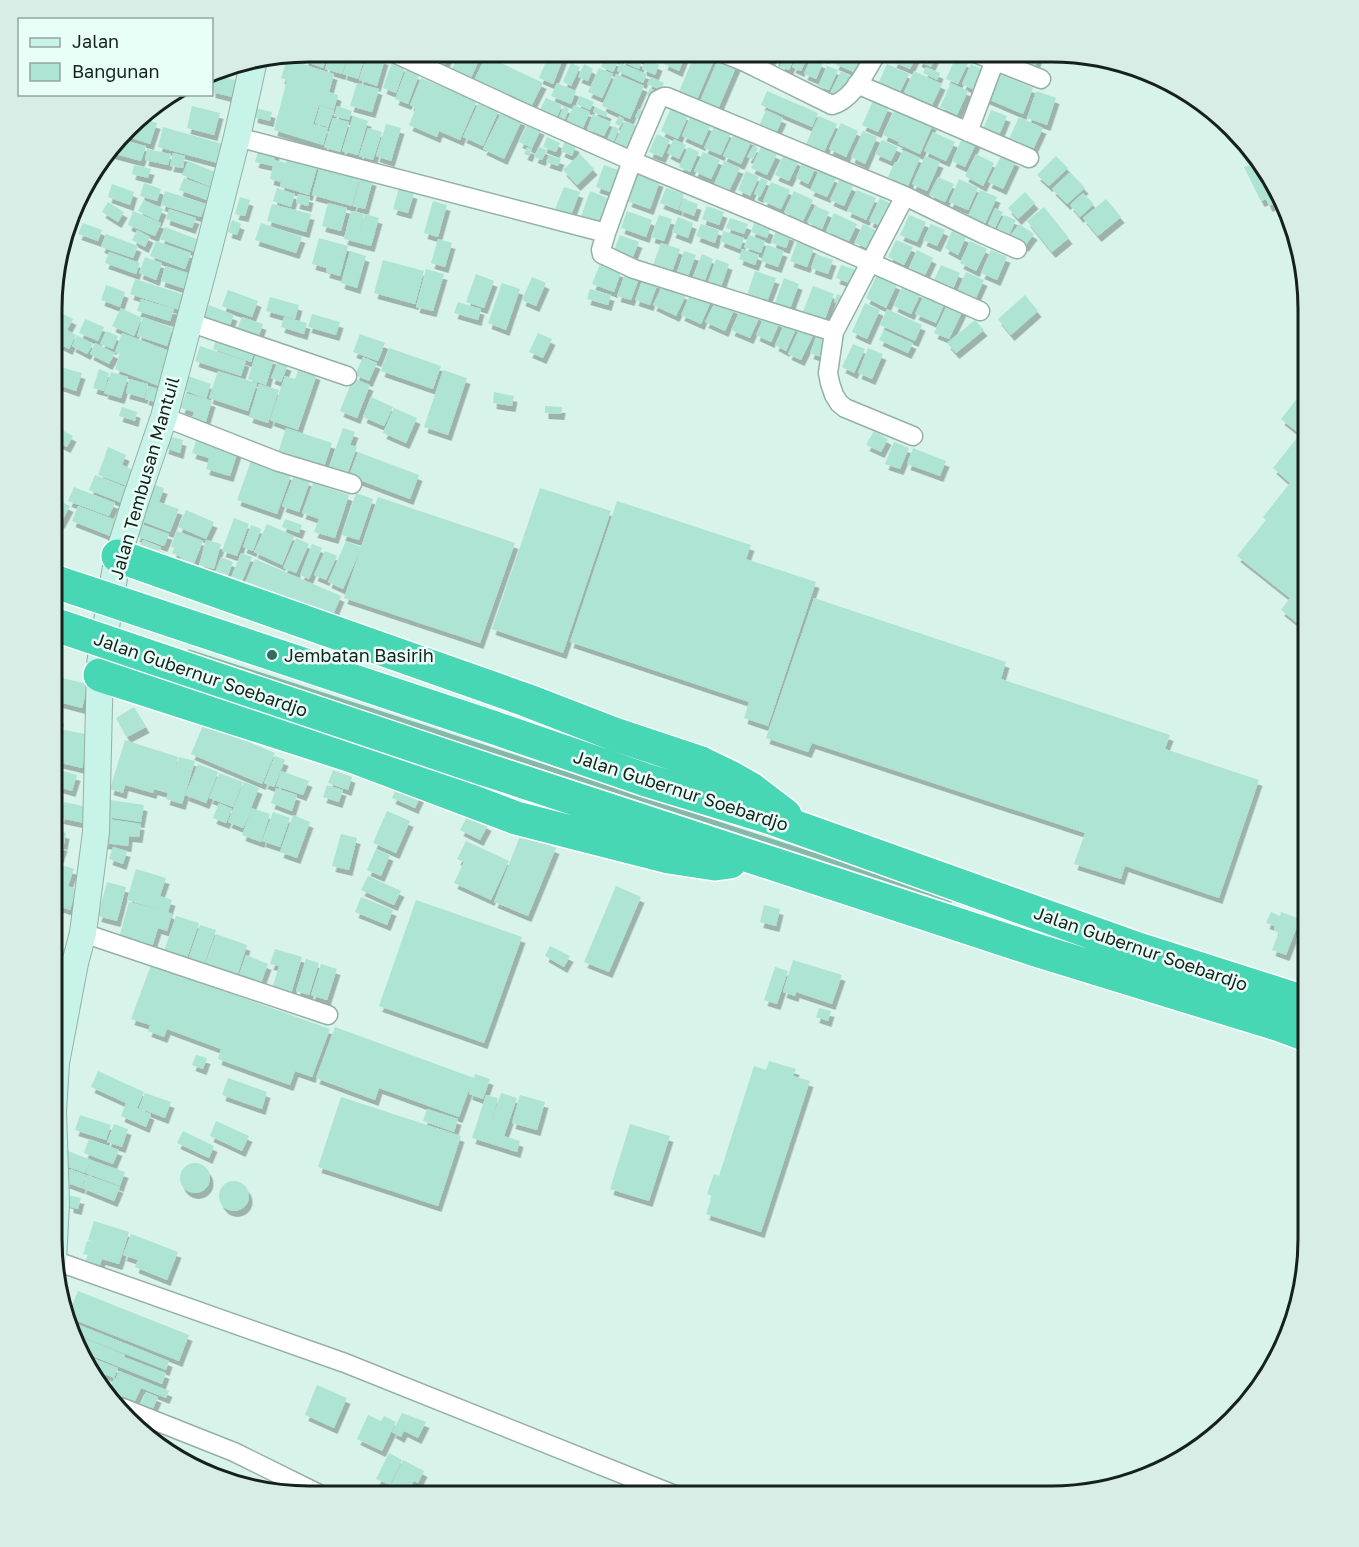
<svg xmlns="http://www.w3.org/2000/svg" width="1359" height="1547" viewBox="0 0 1359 1547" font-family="'Golos Text',sans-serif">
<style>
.water{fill:#84b8a8}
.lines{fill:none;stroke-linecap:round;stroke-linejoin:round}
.stream{stroke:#84b8a8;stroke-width:5}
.building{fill:#aee4d3;filter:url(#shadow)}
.street-casing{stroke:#95b0a7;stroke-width:21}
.secondary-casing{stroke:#95b0a7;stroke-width:28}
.highway-casing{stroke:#fff;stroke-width:36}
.street{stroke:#fff;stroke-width:18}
.secondary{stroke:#c8f3e8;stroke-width:26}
.highway{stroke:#47d7b4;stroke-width:33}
.highway-bridge-casing{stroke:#fff;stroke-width:36;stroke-linecap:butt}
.highway-bridge{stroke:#47d7b4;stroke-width:33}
.poi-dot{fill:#2d6e5d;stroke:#e8fff7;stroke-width:2}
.labels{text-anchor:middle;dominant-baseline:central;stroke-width:5;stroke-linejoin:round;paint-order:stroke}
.street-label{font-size:18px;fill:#16211d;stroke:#e8fff7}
.poi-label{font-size:18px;fill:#16211d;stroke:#e8fff7;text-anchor:start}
.rim{fill:none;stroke:#16211d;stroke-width:3}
</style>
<defs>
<filter id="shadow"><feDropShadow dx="3.5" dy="6" stdDeviation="0" flood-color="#0004"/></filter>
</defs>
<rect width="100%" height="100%" fill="#d7f3ea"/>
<path class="water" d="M98 165 95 180 53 279V275L85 180Z"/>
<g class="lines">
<path class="stream" d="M189 652 422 727 951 900"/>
</g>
<path class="building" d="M307 51H329L323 68 304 61Z
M331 51H349L342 74 325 69Z
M350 51H358L366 53 358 79 343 74Z
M433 51H451L443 68 428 62Z
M461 51H477L482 54 470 80 451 71Z
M550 52H559L565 54 553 84 539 78Z
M599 52H619L622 53 619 60Z
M624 52H647L643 60Z
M669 52 686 53 679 71 664 64Z
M696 52H701L715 58 695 104 677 96Z
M760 52H775L771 61 759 55Z
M778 52H784L780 62 775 60Z
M786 52H797L789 70 780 66Z
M813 52H827L825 58Z
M840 52 858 53 864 55 856 73 835 64Z
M299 53 296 61 279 56Z
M897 53H918L910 69 893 62Z
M922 53H937L931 67 918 61Z
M1003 53H1040L1033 72 1001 61Z
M367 54 385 59 377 86 359 80Z
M624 54 642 62 639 69 621 61Z
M798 54 807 58 801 71 792 67Z
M486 56 543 83 529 111 472 84Z
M606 56 618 62 613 72 601 67Z
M719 57 737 65 716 114 698 106Z
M956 57 968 63 958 84 946 79Z
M811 58 823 63 816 79 804 74Z
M287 59 334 74 329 92 338 95 334 109 319 105 313 124 328 128 323 145 274 130 287 80 281 78Z
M646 59 659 65 655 75 642 69Z
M244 62 243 68 230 65 229 69 222 67 226 65Z
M392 62 405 67 396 93 383 88Z
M571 63 580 67 571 86 563 82Z
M620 63 647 74 643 83 617 71Z
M584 64 593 69 588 81 578 77Z
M887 64 909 74 899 94 878 84Z
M971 64 989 73 980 93 962 84Z
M827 66 838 70 829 90 818 86Z
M926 67 940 73 937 80 923 73Z
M599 68 613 74 602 98 588 92Z
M406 70 419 75 408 104 395 99Z
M841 71 852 77 841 98 830 93Z
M914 71 942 84 932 105 904 92Z
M994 72 1033 88 1023 114 983 97Z
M616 74 644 86 630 119 602 106Z
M212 75 240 81 236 98 212 92Z
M651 77 664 83 661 90 647 84Z
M421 78 477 101 460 140 439 131 437 137 409 125 416 108 410 105Z
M357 83 379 89 372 112 350 106Z
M557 83 576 91 571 104 551 96Z
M951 83 968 91 957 115 940 107Z
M650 88 660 93 657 100 647 95Z
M767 91 818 113 812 127 761 105Z
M1036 91 1056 98 1047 125 1027 118Z
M580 96 594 102 590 110 576 104Z
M546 98 562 105 557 117 540 110Z
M873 101 889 107 878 132 862 125Z
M479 102 499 110 483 146 463 137Z
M574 105 590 112 582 130 566 123Z
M192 106 220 113 214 135 187 128Z
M320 106 334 110 328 127 315 123Z
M337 106 352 111 349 120 334 116Z
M564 106 569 109 565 119 559 117Z
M595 107 608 113 606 117 593 112Z
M896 107 933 124 920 154 898 144 899 142 883 135Z
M255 108 272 112 270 121 254 117Z
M671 108 688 116 678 139 661 131Z
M639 109 648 113 644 122 635 117Z
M766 110 783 118 776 133 759 126Z
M991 110 1007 116 998 138 982 131Z
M502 111 522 120 504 159 483 149Z
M593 114 611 122 604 136 587 129Z
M353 116 368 121 358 155 342 151Z
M619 116 624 119 621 126 615 124Z
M819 116 837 124 822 156 804 148Z
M137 117 157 123 150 144 122 135Z
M690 117 710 126 702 145 682 136Z
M1019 117 1043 128 1032 152 1008 141Z
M333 118 349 122 340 152 324 147Z
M625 121 639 127 629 148 615 142Z
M528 123 541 129 532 148 519 142Z
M841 123 858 131 846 157 829 149Z
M386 124 401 128 391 161 376 156Z
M613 126 619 129 613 143 607 140Z
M714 126 731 133 721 155 704 148Z
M163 127 226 145 221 164 158 147Z
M368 128 382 132 373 160 359 156Z
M863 131 877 137 865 164 851 157Z
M933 132 955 142 946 161 924 151Z
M734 133 752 140 741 164 723 156Z
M657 134 670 140 662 157 649 152Z
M963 136 977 142 965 167 952 161Z
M547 137 560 143 556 152 543 147Z
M119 139 146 146 141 161 111 153 113 146Z
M674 139 686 145 679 159 667 153Z
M882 140 898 147 891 161 875 154Z
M565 141 576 146 572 156 561 151Z
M260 145 277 149 274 160 286 163 288 155 318 164 309 195 280 186 281 182 270 179 273 166 255 162Z
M753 146 758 148 753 159 747 157Z
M527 147 532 149 529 156 524 154Z
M539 147 547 150 542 160 534 157Z
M688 147 699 152 690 172 679 167Z
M761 147 777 154 767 175 751 168Z
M147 149 171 154 168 165 145 160Z
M903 150 920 158 908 186 888 177 895 162 898 163Z
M703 152 720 160 711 179 694 171Z
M173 153 185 156 183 168 170 166Z
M580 154 594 169 577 185 563 170Z
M784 154 799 161 789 181 775 175Z
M976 154 994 163 983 186 965 176Z
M1002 154 1016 161 1003 189 988 182Z
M549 155 561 159 558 166 546 162Z
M1254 155 1265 166 1282 200 1269 206 1266 199 1261 201 1244 167 1250 165 1247 158Z
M925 156 940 162 927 191 912 184Z
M1056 156 1068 168 1049 186 1037 175Z
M188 161 217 173 211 187 182 175Z
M724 161 740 168 729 191 714 184Z
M803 161 816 167 808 184 796 178Z
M134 165 151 169 148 178 132 174Z
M320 165 360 176 352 206 312 195Z
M604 165 621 171 613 193 596 187Z
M819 170 836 178 827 197 810 190Z
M746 171 759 177 750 196 738 190Z
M1070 172 1085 188 1067 204 1052 189Z
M638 173 660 181 650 209 628 201Z
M361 176 373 180 365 209 353 206Z
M938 177 954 184 945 202 929 195Z
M184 178 211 188 207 200 179 190Z
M761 178 768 181 760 197 754 194Z
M959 179 978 188 968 210 949 202Z
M839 180 853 186 844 206 830 200Z
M771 182 790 190 781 209 763 201Z
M144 183 161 189 157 201 140 196Z
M112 184 134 192 130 205 108 197Z
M564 187 580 192 571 215 555 209Z
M277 188 295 194 291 207 273 201Z
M399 188 414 193 408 213 393 209Z
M666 188 684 194 678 210 660 203Z
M857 190 876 198 866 220 847 211Z
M980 190 997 197 985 224 968 216Z
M165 191 206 204 201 217 161 205Z
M590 191 610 199 601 224 581 217Z
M794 191 813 200 803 221 784 212Z
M1025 192 1035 203 1018 219 1008 208Z
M1083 193 1094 204 1080 217 1070 205Z
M298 194 310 197 308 206 296 203Z
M240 197 250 200 245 216 235 214Z
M880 198 896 206 886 228 869 221Z
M683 199 698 204 694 216 679 210Z
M1106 199 1121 217 1098 236 1083 218Z
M144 200 163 209 158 221 138 211Z
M433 201 447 205 438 237 424 233Z
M108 202 124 212 118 222 102 212Z
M328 203 347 208 341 231 322 226Z
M272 204 311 214 306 232 267 221Z
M707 206 724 212 719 225 702 219Z
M815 206 829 212 822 229 807 222Z
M1044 207 1069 238 1052 252 1027 221Z
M995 208 1003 212 995 228 988 224Z
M169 209 196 218 192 228 166 219Z
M133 211 161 223 155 236 128 225Z
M351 211 364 214 359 234 365 214 379 218 371 246 344 239Z
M627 211 652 220 646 237 621 228Z
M834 213 857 224 849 241 826 231Z
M659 215 672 219 664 241 651 237Z
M909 215 926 222 917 242 900 235Z
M1004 215 1016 220 1009 235 997 229Z
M678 217 693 223 688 238 672 232Z
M730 218 748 224 744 234 726 228Z
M232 220 241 224 237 235 228 232Z
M83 223 102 230 98 241 78 234Z
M261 223 302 237 296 253 255 240Z
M754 223 770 229 767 238 751 232Z
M701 224 719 230 715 243 696 236Z
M863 224 877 231 869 249 855 243Z
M931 224 945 230 937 246 923 240Z
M1019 224 1034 234 1025 246 1010 236Z
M165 227 199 240 195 252 160 239Z
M137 230 150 237 145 247 132 240Z
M776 230 791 235 786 248 772 243Z
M724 231 744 238 740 249 720 241Z
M952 231 966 237 958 255 945 248Z
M106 234 138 246 133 258 101 247Z
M620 235 639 242 632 259 613 253Z
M749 235 765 241 761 253 744 247Z
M319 238 348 246 340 276 326 272 327 268 312 264Z
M438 239 452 243 445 267 431 263Z
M896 240 913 247 904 265 888 257Z
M156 241 191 253 185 269 150 256Z
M970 241 987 249 976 271 960 263Z
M797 242 814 248 807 267 790 261Z
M661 243 680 249 672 272 653 265Z
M767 245 784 251 778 267 761 261Z
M742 249 759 255 755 265 739 259Z
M917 250 933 258 925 275 909 268Z
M991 250 1007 257 997 280 981 273Z
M350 251 366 256 357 288 341 283Z
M684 251 696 255 687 279 676 275Z
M109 252 140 263 136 274 105 263Z
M702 254 713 259 704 283 692 279Z
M816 254 833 260 828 274 811 268Z
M145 257 162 263 156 280 139 273Z
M716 259 729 264 720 290 707 285Z
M383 260 424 271 415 304 374 293Z
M600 264 621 272 614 292 592 284Z
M841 265 857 270 852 284 836 278Z
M941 265 960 273 952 291 933 282Z
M165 266 191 274 186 289 161 281Z
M426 269 444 274 433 311 416 307Z
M626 271 640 276 631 300 617 296Z
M755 271 776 278 767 302 747 295Z
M966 272 984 280 975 300 957 292Z
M476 274 494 281 484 308 466 302Z
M877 275 897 284 886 308 866 298Z
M532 277 546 283 536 306 522 300Z
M643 278 658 283 650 305 635 300Z
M784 278 799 284 790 309 775 303Z
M135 279 191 297 186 312 130 294Z
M502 283 520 289 506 330 488 323Z
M663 284 686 295 676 316 653 305Z
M106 285 125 292 120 307 101 300Z
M903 285 921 293 911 314 894 306Z
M813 286 834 294 824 322 802 314Z
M590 289 611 295 608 305 587 299Z
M228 290 258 301 252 317 222 306Z
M692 290 712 299 701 324 681 315Z
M926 291 946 300 936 323 915 314Z
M837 294 847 298 844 306 834 302Z
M1025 295 1038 311 1011 335 998 319Z
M270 297 299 305 295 319 266 311Z
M141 299 174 309 170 321 137 311Z
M716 300 735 308 725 331 705 322Z
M458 302 481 309 478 320 454 313Z
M865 303 880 310 867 339 852 332Z
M948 303 963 310 949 339 934 333Z
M209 305 234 315 227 332 202 321Z
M742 307 760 316 750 338 731 330Z
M121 308 142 318 134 336 112 326Z
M53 309 73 319 67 330 76 335 69 349 53 341V333L58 324 53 322Z
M887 309 922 325 915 341 880 325Z
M312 314 340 322 336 335 308 327Z
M1307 314V328L1300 322Z
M765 315 780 322 771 342 756 335Z
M143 317 173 328 167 346 137 336Z
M242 317 263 324 258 338 236 331Z
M284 317 307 323 304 334 281 327Z
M85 319 104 327 98 341 79 333Z
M975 320 984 330 956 353 947 343Z
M785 322 797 327 786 351 775 345Z
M801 325 815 332 801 360 788 354Z
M884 330 913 343 908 353 879 340Z
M106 331 118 336 113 349 100 344Z
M122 333 172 352 159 386 115 369 120 354 115 352Z
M538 333 552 339 543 358 529 352Z
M218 334 256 346 251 362 213 349Z
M360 334 385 343 378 361 353 352Z
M817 334 828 338 821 357 810 353Z
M77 335 93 344 87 354 72 346Z
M95 343 115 353 109 364 90 354Z
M853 344 865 349 854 373 842 367Z
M200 346 246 361 241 376 195 361Z
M389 348 441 366 433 389 381 371Z
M868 348 883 354 872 379 858 373Z
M256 353 274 359 266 385 248 379Z
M363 357 377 363 369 381 355 375Z
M278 361 288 365 281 382 271 378Z
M53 365 82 373 76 391 53 383Z
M299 368 317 374 298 430 270 420 285 376 295 379Z
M99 369 109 373 104 391 93 388Z
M443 370 467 378 448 435 424 427Z
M218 371 257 383 248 411 209 398Z
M111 372 128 377 121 398 104 393Z
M188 376 211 384 206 399 182 389Z
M353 378 370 385 357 418 340 411Z
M129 379 148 384 144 398 126 393Z
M259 384 279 390 268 423 249 417Z
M148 386 159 389 155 402 145 399Z
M1307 386V631L1281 610 1290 598 1237 556 1266 520 1263 517 1290 483 1273 468 1300 434 1281 419Z
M494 392 514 396 512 406 493 403Z
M186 393 212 401 204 428 190 424 194 412 181 408Z
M371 397 393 407 384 426 363 417Z
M545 406 562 407 561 414 545 413Z
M122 407 137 412 135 421 119 416Z
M394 408 417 418 406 443 383 433Z
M53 425 73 436 67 447 53 440Z
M286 428 332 443 324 467 278 453Z
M343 428 355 432 350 445 357 447 346 477 328 470Z
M874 431 888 439 881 452 866 445Z
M198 435 239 448 230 476 206 469 209 458 192 453Z
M168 436 183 440 180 453 165 448Z
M894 442 909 448 900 469 885 464Z
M108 447 126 455 122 465 134 470 127 486 98 475Z
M913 448 946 461 940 476 907 464Z
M358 452 419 475 410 499 349 476Z
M251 461 291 475 277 514 237 500Z
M95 475 128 488 122 503 89 490Z
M294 475 310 481 299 512 282 506Z
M313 483 349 495 335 538 314 532 319 519 302 513Z
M152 484 164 488 159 502 179 509 170 532 139 520Z
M74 487 115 503 109 516 68 501Z
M540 488 611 511 563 653 492 629Z
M356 493 373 499 359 540 342 535Z
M378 497 515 543 480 643 344 598 360 551 343 589 328 582 346 541 361 547Z
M53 498 70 506 61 523 53 519Z
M617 501 751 545 746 559 816 582 768 726 744 718 749 702 570 642Z
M78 506 116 520 110 536 72 521Z
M186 510 214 522 206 539 178 527Z
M234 518 249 524 237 556 222 551Z
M285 519 302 525 299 533 282 527Z
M53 522 59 524 53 543Z
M141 524 169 534 164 546 136 536Z
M267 524 294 536 282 565 254 552Z
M251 525 261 529 253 551 243 547Z
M177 531 203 541 193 566 180 560 181 557 172 553 174 548 171 546Z
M296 538 309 544 296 573 283 568Z
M143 540 161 547 158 555 139 548Z
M206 540 221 544 214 569 199 565Z
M312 544 322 548 309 579 300 575Z
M325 551 337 556 326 580 314 575Z
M241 553 252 557 241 584 230 580Z
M221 557 233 562 225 583 213 578Z
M255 559 341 596 328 627 242 590Z
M814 598 1006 662 1001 679 1170 735 1165 749 1259 780 1219 898 1125 866 1121 879 1074 864 1085 833 812 743 808 752 766 738Z
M53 676 88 684 82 708 55 701 57 693 53 692Z
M134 707 146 727 127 737 116 718Z
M52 716 60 718 53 748H52Z
M204 723 275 753 262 784 191 754Z
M60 729 90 735 82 768 53 761Z
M125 740 178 757 175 769 179 757 195 761 182 804 166 799 168 793 154 789 153 793 125 785 123 793 110 789Z
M275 756 285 760 274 787 264 783Z
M198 764 218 772 206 803 185 795Z
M52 768 77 775 72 791 52 785Z
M333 770 352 777 348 790 328 783Z
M281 771 309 781 303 795 276 786Z
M219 773 243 782 233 807 209 798Z
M244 782 259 788 251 808 270 814 261 842 242 835 251 811 243 828 228 822Z
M398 784 421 795 415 808 392 798Z
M327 785 343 790 339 802 323 797Z
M276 788 297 795 292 811 271 803Z
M110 800 144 805 141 822 107 817Z
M64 802 88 807 84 823 60 818Z
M219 803 232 809 226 823 213 818Z
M52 804 60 807 56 818 52 816Z
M387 811 410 821 396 853 373 843Z
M273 812 290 818 280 847 262 841Z
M293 815 310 822 297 858 280 852Z
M468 815 488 825 480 840 460 830Z
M108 819 141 824 139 837 129 836 128 846 104 843Z
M52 829 66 833 64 844 52 841Z
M341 834 357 838 349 870 332 866Z
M521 834 556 848 528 916 494 902Z
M466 841 509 861 491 900 454 883 464 862 457 859Z
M52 842 64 845 60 857 52 854Z
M113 847 127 851 123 864 109 859Z
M376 849 390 855 381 876 367 870Z
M52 862 74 869 68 886 83 891 79 902 73 900 70 910 52 904Z
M136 869 166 878 160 896 172 900 168 912 172 914 167 931 158 928 152 947 119 938 129 902 161 910 127 900Z
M368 876 401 891 394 905 361 890Z
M107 882 126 887 117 921 98 916Z
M616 886 641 897 609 972 584 962Z
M361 897 393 910 387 925 355 912Z
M416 900 522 937 484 1043 379 1006Z
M764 905 780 909 776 926 760 922Z
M1271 912 1280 916 1281 912 1300 919 1286 955 1272 950 1279 932 1274 930 1275 926 1266 923Z
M176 916 199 923 187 958 164 951Z
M200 925 216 930 204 965 188 960Z
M1299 929 1307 932V952L1303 950 1305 944 1296 941Z
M216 934 247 945 236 980 205 965Z
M550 946 570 956 564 967 545 956Z
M275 949 302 957 291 994 272 989 279 966 270 964Z
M246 955 268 964 261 983 239 975Z
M306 959 319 963 309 995 296 991Z
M793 960 842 975 832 1004 796 992 795 996 783 992Z
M321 964 337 969 327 1000 311 995Z
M151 965 330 1029 312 1077 295 1071 290 1085 218 1059 221 1049 167 1029 164 1037 148 1031 150 1025 131 1019Z
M775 967 788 971 777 1004 764 1000Z
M52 994 59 996 52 1014Z
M819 1008 831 1011 828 1021 816 1017Z
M335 1027 474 1078 475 1074 490 1079 483 1099 469 1094 470 1087 459 1117 379 1088 375 1100 316 1078Z
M196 1055 207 1058 203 1069 192 1065Z
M769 1061 796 1069 793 1076 810 1081 761 1232 706 1214 712 1196 707 1194 714 1174 719 1176 754 1066 766 1070Z
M98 1071 144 1092 137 1108 151 1114 146 1127 121 1116 126 1103 91 1087Z
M228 1078 267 1092 262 1109 222 1095Z
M145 1093 171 1102 165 1118 139 1108Z
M501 1093 517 1098 504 1136 520 1141 517 1152 472 1138 486 1095 498 1098 491 1122Z
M520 1095 545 1102 537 1130 512 1123Z
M341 1097 461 1136 438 1206 318 1167Z
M427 1109 458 1119 454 1132 423 1121Z
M80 1115 111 1125 106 1140 75 1130Z
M216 1121 249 1136 242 1151 210 1136Z
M114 1124 128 1129 122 1147 107 1142Z
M630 1124 670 1136 649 1201 610 1189Z
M183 1131 214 1146 209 1158 177 1143Z
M89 1139 119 1150 113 1164 84 1153Z
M68 1151 91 1160 85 1173 63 1165Z
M91 1160 125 1172 120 1186 86 1173Z
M180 1178a15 15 0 1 1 30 0a15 15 0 1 1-30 0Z
M70 1169 86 1175 81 1188 65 1182Z
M87 1175 120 1187 114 1201 82 1188Z
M219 1196a15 15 0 1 1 30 0a15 15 0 1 1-30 0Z
M67 1195 81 1198 78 1209 70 1207V1203L65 1202Z
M94 1221 129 1232 119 1264 102 1259 100 1265 86 1261 88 1255 83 1254 87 1241 95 1242 88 1240Z
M131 1234 178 1252 167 1280 135 1267 138 1260 123 1255Z
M78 1291 189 1335 179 1361 67 1317Z
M67 1320 169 1361 166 1370 70 1332 66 1323Z
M71 1333 125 1355 124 1357 166 1373 162 1384 80 1351Z
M80 1353 118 1368 114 1378 87 1367Z
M89 1371 111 1381 106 1392 94 1381Z
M119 1371 169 1391 166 1398 141 1388 135 1401 122 1396 119 1402 114 1400 108 1394 114 1378 130 1383 116 1378Z
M317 1385 347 1398 334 1428 305 1415Z
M146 1392 158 1397 151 1413 139 1408Z
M402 1413 426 1422 418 1438 404 1431 401 1437 392 1432Z
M368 1415 381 1421 384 1416 396 1422 382 1451 357 1439Z
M389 1453 402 1460 390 1485 376 1479Z
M403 1460 424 1471 418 1483 414 1481 407 1493 391 1485Z"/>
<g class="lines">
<g class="street-casing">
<path id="street" d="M390 51 524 113 632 161 765 216 980 311
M720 52 745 62 832 105C854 99 865 71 877 53
M975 53 1041 79
M857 84 1029 158
M968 132 995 60
M237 137 606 233
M905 196 834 332 828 373 830 383 834 395 839 403 845 408 913 436
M189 322 347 376
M834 332 634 269 602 254 601 250 606 233 632 161 658 100 664 97H667L905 196 983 234 1017 249
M164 417 279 462 352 484
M83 933 328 1015
M53 1260 345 1363 675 1495
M123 1408 234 1452 321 1495"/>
</g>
<g class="secondary-casing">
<path id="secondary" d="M53 1261 56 1204 53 1111 56 1063 75 963 83 933 96 832 100 664 114 578 118 556 136 499 164 417 210 244 237 137 254 60"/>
</g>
<g class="highway-casing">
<path id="highway" d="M118 556 526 700 614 734 701 763 730 777 751 789 785 815
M100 675 352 756 516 818 669 857 715 864 730 862
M492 727 646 780 771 818 1138 949 1307 1003
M481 768 1036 950 1280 1025 1307 1035"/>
</g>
<use href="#street" class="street"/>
<use href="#secondary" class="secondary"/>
<use href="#highway" class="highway"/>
<g class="highway-bridge-casing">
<path id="highway-bridge" d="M53 581 492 727
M53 624 481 768"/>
</g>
<use href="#highway-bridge" class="highway-bridge"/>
</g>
<circle class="poi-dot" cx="272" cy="655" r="6"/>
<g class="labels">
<g class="street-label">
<text transform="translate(144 478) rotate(-74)">Jalan Tembusan Mantuil</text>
<text transform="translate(201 674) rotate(19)">Jalan Gubernur Soebardjo</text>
<text transform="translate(681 790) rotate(18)">Jalan Gubernur Soebardjo</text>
<text transform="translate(1141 948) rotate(19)">Jalan Gubernur Soebardjo</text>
</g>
<g class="poi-label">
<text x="284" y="655">Jembatan Basirih</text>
</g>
</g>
<path d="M0 0H1359V1547H0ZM309 62H1051A247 247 0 0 1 1298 309V1239A247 247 0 0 1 1051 1486H309A247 247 0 0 1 62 1239V309A247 247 0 0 1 309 62Z" fill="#d7ede6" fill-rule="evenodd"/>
<path class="rim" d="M309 62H1051A247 247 0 0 1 1298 309V1239A247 247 0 0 1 1051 1486H309A247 247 0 0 1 62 1239V309A247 247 0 0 1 309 62Z"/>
<rect x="18" y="18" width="195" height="78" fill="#e8fff7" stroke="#94a6a0" stroke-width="1.5"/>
<rect x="30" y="38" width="30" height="9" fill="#c8f3e8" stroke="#94a6a0" stroke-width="1.5"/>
<text x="72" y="48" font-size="18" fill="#16211d">Jalan</text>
<rect x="30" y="63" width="30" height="18" fill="#aee4d3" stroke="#94a6a0" stroke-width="1.5"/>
<text x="72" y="78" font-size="18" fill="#16211d">Bangunan</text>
</svg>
